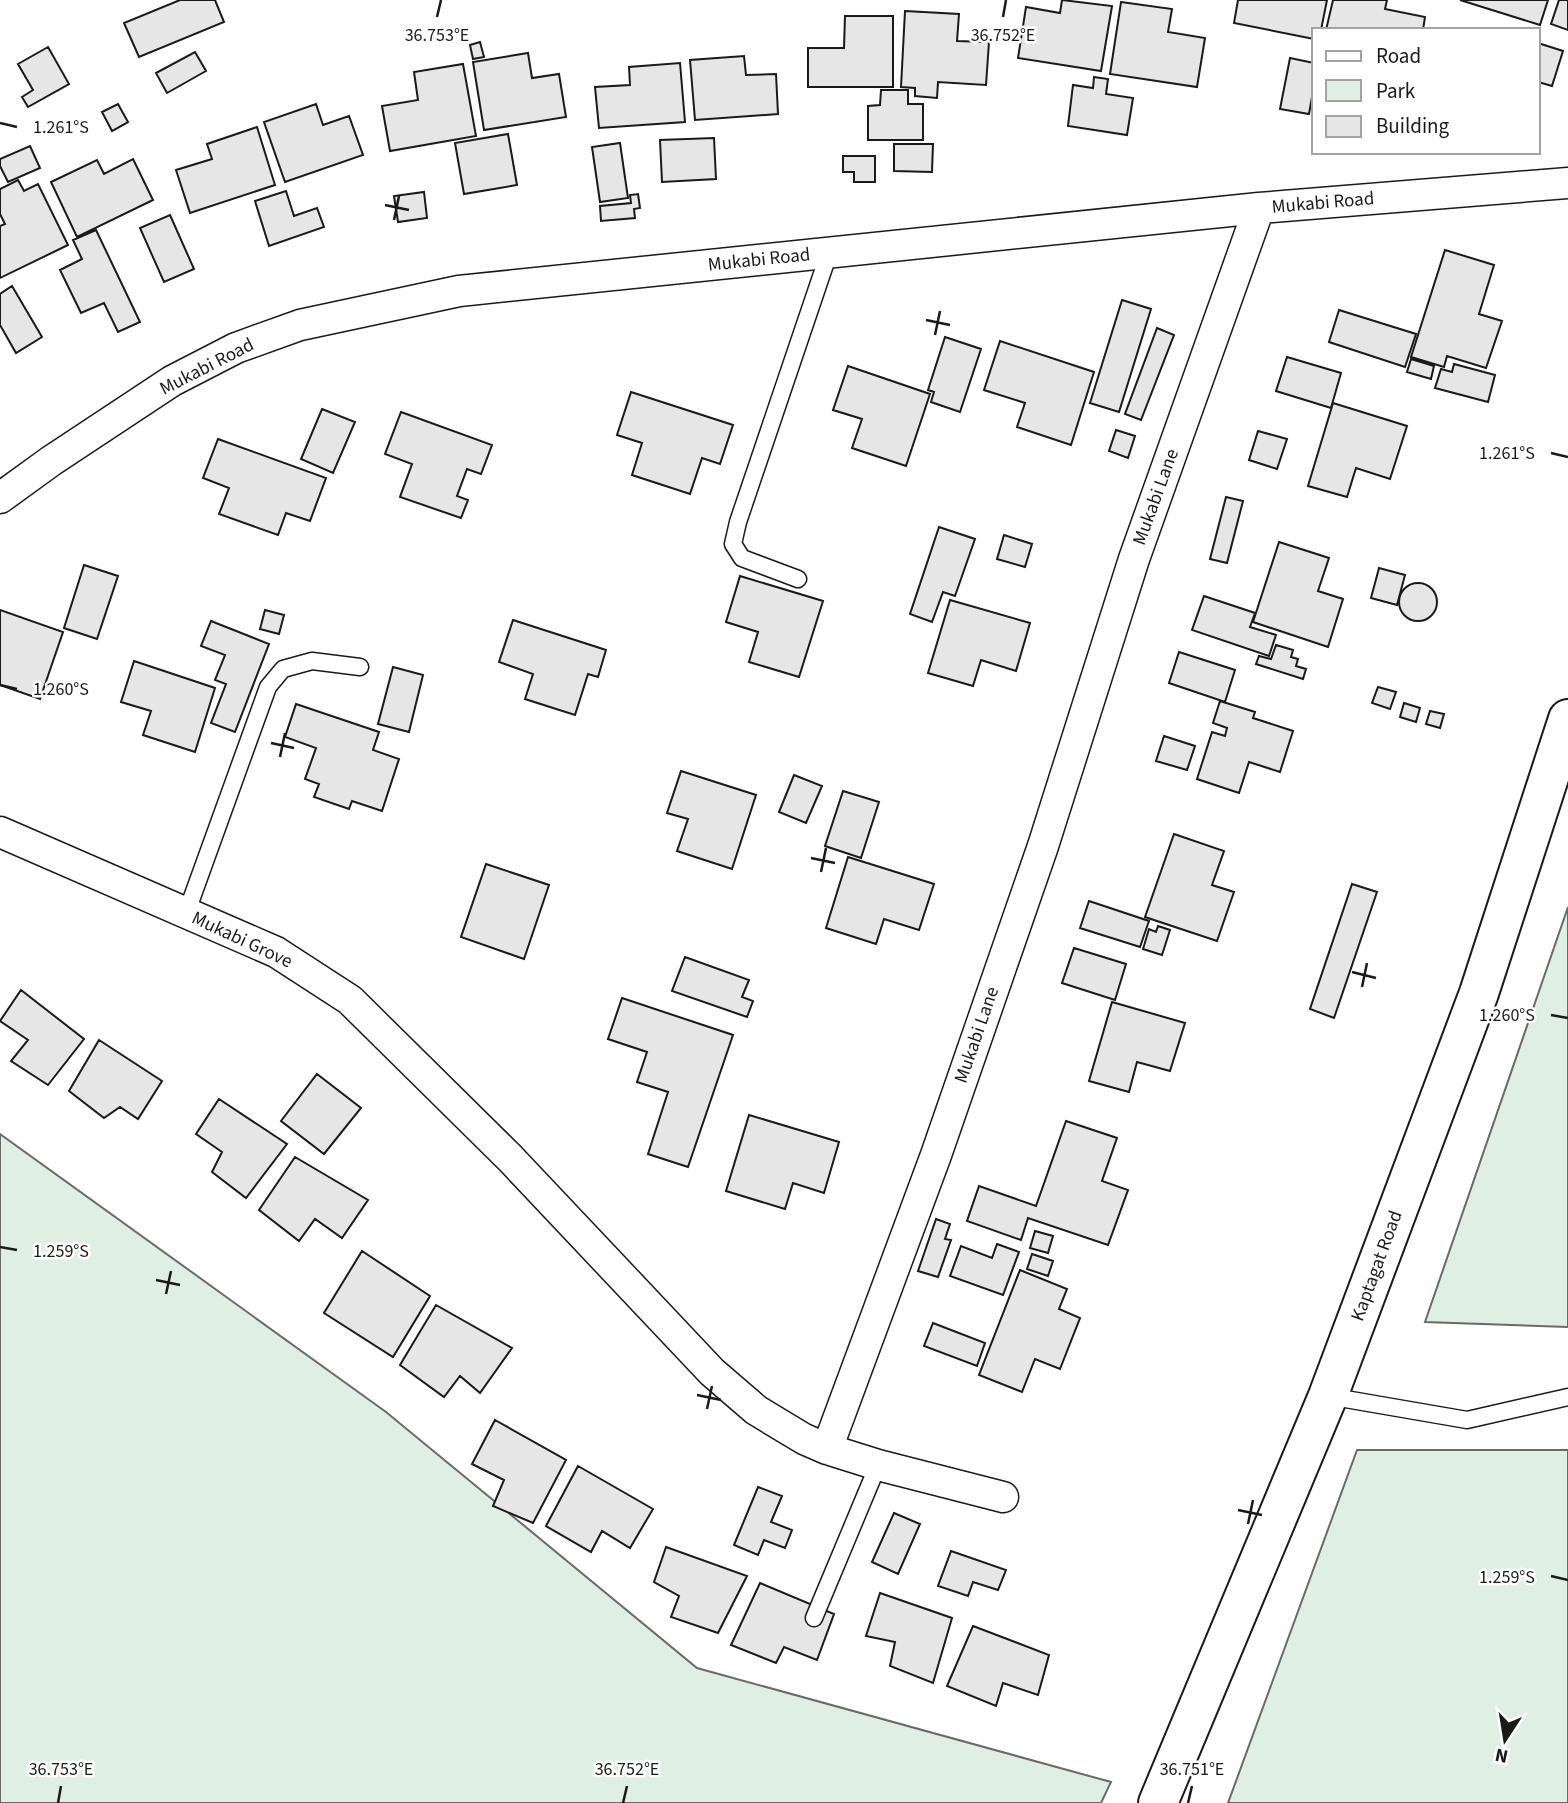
<svg xmlns="http://www.w3.org/2000/svg" width="1568" height="1803" viewBox="0 0 1568 1803" font-family="'Source Sans 3',sans-serif">
<style>
.green{fill:#e0efe3;stroke:#6a6a6a;stroke-width:2}
.building{fill:#e6e6e6;stroke:#1a1a1a;stroke-width:2}
.lines{fill:none;stroke-linecap:round;stroke-linejoin:round}
.lane-casing{stroke:#1a1a1a;stroke-width:19}
.street-casing{stroke:#1a1a1a;stroke-width:33}
.secondary-casing{stroke:#1a1a1a;stroke-width:42}
.lane{stroke:#fff;stroke-width:16}
.street{stroke:#fff;stroke-width:30}
.secondary{stroke:#fff;stroke-width:38}
.ticks{fill:none;stroke:#1a1a1a;stroke-width:2.5}
.labels{text-anchor:middle;dominant-baseline:central;stroke-width:5;stroke-linejoin:round;paint-order:stroke}
.street-label{font-size:19px;fill:#1a1a1a;stroke:#fff}
.ticks-label{font-size:18px;text-anchor:middle;fill:#1a1a1a;stroke:#fff;stroke-width:5;stroke-linejoin:round;paint-order:stroke}
</style>
<rect width="100%" height="100%" fill="#fff"/>
<path class="green" d="M1568 907V1327L1425 1322Z
M0 1134 386 1412 697 1668 1111 1782 1101 1803H0Z
M1357 1450H1568V1803H1228Z"/>
<path class="building" d="M180 0H215L224 22 139 57 124 23Z
M1062 0 1112 6 1101 71 1018 58 1026 7 1060 13Z
M1238 0H1327L1321 30H1314V39L1234 23Z
M1333 0H1387L1385 9 1425 17 1423 30H1326Z
M1460 0H1548L1540 25Z
M1559 0H1568V30L1551 24Z
M1121 2 1172 9 1168 32 1205 38 1197 87 1110 74Z
M905 11 959 14 957 41 989 42 986 85 938 82 937 98 915 96V88L901 87Z
M845 16H893V87H808V48H844Z
M480 42 484 57 473 59 470 45Z
M1538 43 1563 51 1552 86 1538 82Z
M48 47 69 84 28 107 22 97 33 90 18 64Z
M195 52 206 71 167 93 156 73Z
M528 53 532 78 559 74 566 117 484 130 473 62Z
M744 56 746 75 776 74 778 114 695 120 690 60Z
M1290 58 1314 63V97H1312L1309 114 1280 109Z
M680 63 685 122 599 128 595 87 630 85 629 67Z
M463 64 476 136 390 151 382 106 418 100 414 72Z
M1094 77 1108 79 1106 94 1133 98 1127 135 1068 126 1073 85 1093 88Z
M881 90H908V104H923V140H868V106L880 105Z
M118 104 128 122 112 131 102 112Z
M316 104 323 125 349 116 363 155 285 182 264 122Z
M257 127 275 185 190 213 176 170 212 159 207 144Z
M508 134 517 185 464 194 455 143Z
M714 138 716 179 662 182 660 140Z
M620 143 628 198 600 202 592 147Z
M894 144H933L932 172 894 171Z
M30 146 40 168 8 182 0 166V159Z
M843 156H875V182H854V172H843Z
M133 159 153 200 77 237 51 182 97 160 104 174Z
M18 180 24 191 38 184 68 245 0 278V226L5 224 0 214V189Z
M286 191 294 216 317 208 324 227 269 246 255 201Z
M424 192 427 218 398 222 394 196Z
M638 194 640 208 634 209 635 218 601 221 600 206 631 203 630 195Z
M170 215 194 269 164 282 140 228Z
M96 230 140 322 118 332 104 303 81 313 60 270 82 259 73 240Z
M1445 250 1494 265 1479 314 1502 321 1486 368 1447 356 1444 367 1411 357Z
M12 286 42 337 16 353 0 325V294Z
M1122 300 1151 309 1119 412 1090 403Z
M1339 310 1416 334 1405 367 1329 342Z
M1157 328 1174 335 1141 420 1125 414Z
M945 337 981 349 960 412 931 402 934 392 928 390Z
M1000 341 1094 372 1071 445 1017 427 1025 403 984 390Z
M1287 357 1341 373 1331 408 1276 391Z
M1411 359 1434 366 1431 379 1407 372Z
M1454 364 1495 375 1488 402 1435 388 1441 369 1452 372Z
M848 366 930 394 906 466 852 448 862 419 833 410Z
M631 392 733 425 720 464 702 458 690 494 632 475 642 443 617 435Z
M1333 403 1407 426 1390 479 1356 468 1347 497 1308 486Z
M322 409 355 422 333 473 301 459Z
M401 412 492 445 481 474 467 469 457 496 468 500 461 518 400 497 412 464 385 454Z
M1116 430 1135 436 1128 458 1109 451Z
M1258 431 1287 439 1277 469 1249 460Z
M218 439 326 478 310 521 286 513 278 535 219 514 229 488 203 478Z
M1226 497 1243 501 1227 563 1210 559Z
M939 527 975 539 955 596 943 592 932 622 910 614Z
M1004 535 1032 544 1025 567 997 559Z
M1279 542 1329 558 1318 591 1343 599 1328 647 1253 622Z
M84 565 118 576 97 639 64 628Z
M1379 568 1405 575 1397 605 1371 598Z
M740 576 823 601 799 677 749 662 758 632 726 622Z
M1399 602a19 19 0 1 1 38 0a19 19 0 1 1-38 0Z
M1204 596 1255 613 1250 627 1276 635 1269 656 1192 630Z
M950 600 1030 623 1016 671 981 660 973 686 928 673Z
M0 610 63 632 40 699 0 685Z
M265 610 284 615 279 634 260 629Z
M513 620 606 650 598 677 588 674 575 715 525 699 533 674 499 662Z
M211 621 269 644 235 732 211 723 226 684 215 680 225 655 201 646Z
M1276 645 1293 650 1291 657 1298 659 1296 666 1306 669 1303 679 1256 664 1259 656 1271 659Z
M1179 652 1235 670 1225 702 1169 683Z
M134 661 215 688 195 752 143 735 151 711 121 702Z
M393 667 423 675 409 732 378 724Z
M1378 687 1396 692 1390 709 1372 703Z
M1220 701 1255 712 1253 718 1293 731 1280 772 1249 762 1239 793 1197 779 1212 732 1225 736 1227 728 1213 723Z
M1404 703 1420 708 1416 722 1400 717Z
M296 704 379 732 373 750 399 759 382 811 352 801 349 809 314 797 319 784 305 779 316 748 285 737Z
M1430 711 1444 714 1440 728 1426 724Z
M1164 736 1195 746 1187 770 1156 761Z
M681 771 756 795 732 869 677 851 688 819 667 813Z
M794 775 822 786 806 823 779 812Z
M843 791 879 802 861 858 825 846Z
M1174 834 1224 851 1212 885 1234 892 1217 941 1145 917Z
M848 857 934 884 919 930 884 919 876 944 826 928Z
M486 864 549 885 524 959 461 937Z
M1352 884 1377 892 1334 1018 1310 1009Z
M1089 901 1149 921 1140 947 1080 928Z
M1158 926 1170 930 1162 955 1143 949 1149 929 1156 932Z
M1074 948 1126 964 1115 1000 1062 983Z
M685 957 749 980 742 997 753 1001 747 1017 672 991Z
M21 990 84 1039 48 1085 11 1061 28 1040 0 1021Z
M622 998 733 1035 688 1167 648 1154 668 1092 637 1082 647 1052 608 1039Z
M1112 1002 1185 1023 1170 1071 1137 1062 1129 1092 1089 1081Z
M99 1040 162 1081 138 1119 120 1107 104 1118 69 1091Z
M317 1074 361 1108 324 1154 281 1121Z
M219 1099 287 1144 246 1198 212 1172 222 1152 196 1134Z
M749 1115 839 1142 824 1193 793 1183 785 1209 726 1191Z
M1066 1121 1117 1138 1102 1181 1128 1190 1108 1245 1028 1218 1021 1240 967 1221 979 1186 1036 1206Z
M295 1157 368 1200 342 1238 315 1219 299 1241 259 1210Z
M936 1219 950 1224 945 1239 951 1240 938 1277 918 1271Z
M1035 1231 1053 1236 1048 1253 1030 1248Z
M997 1244 1019 1252 1003 1295 950 1276 961 1246 992 1258Z
M362 1251 430 1296 393 1357 324 1313Z
M1032 1254 1053 1261 1048 1276 1027 1269Z
M1020 1270 1067 1289 1059 1309 1080 1318 1060 1369 1035 1359 1022 1392 979 1375Z
M436 1305 512 1348 480 1393 460 1376 444 1397 400 1365Z
M933 1323 985 1343 977 1366 924 1346Z
M495 1420 566 1460 533 1523 493 1506 504 1480 472 1464Z
M578 1466 653 1509 630 1548 602 1531 591 1552 546 1526Z
M758 1487 782 1496 771 1522 792 1530 785 1548 764 1540 758 1555 734 1545Z
M894 1513 920 1524 898 1574 872 1562Z
M666 1547 747 1576 718 1633 671 1617 679 1596 654 1582Z
M951 1551 1006 1570 998 1590 973 1582 968 1596 938 1586Z
M760 1583 834 1614 817 1660 784 1647 776 1663 731 1645Z
M880 1593 952 1618 933 1683 890 1666 895 1642 866 1636Z
M973 1626 1049 1655 1038 1695 1003 1683 996 1706 947 1686Z"/>
<g class="lines">
<g class="lane-casing">
<path id="lane" d="M798 579 742 558 733 544 738 522 829 253
M186 914 268 687 283 669 312 661 360 667
M1328 1396 1467 1420 1568 1397
M814 1618 878 1465"/>
</g>
<g class="street-casing">
<path id="street" d="M0 498 51 461 172 381 236 348 300 325 459 291 1259 208 1568 183
M0 832 276 952 350 1000 510 1158 712 1372 756 1410 804 1439 827 1449 936 1155 1043 846 1134 559 1259 208
M827 1449 878 1465 1003 1497"/>
</g>
<g class="secondary-casing">
<path id="secondary" d="M1158 1803 1328 1396 1479 993 1568 719"/>
</g>
<use href="#lane" class="lane"/>
<use href="#street" class="street"/>
<use href="#secondary" class="secondary"/>
</g>
<path class="ticks" d="M437 17 441 0M1003 17 1006 0M0 123 17 127M385 205 409 210M394 220 399 196M926 320 950 325M935 335 940 311M1551 453 1568 457M0 685 17 689M271 743 294 748M280 757 285 733M811 858 835 863M821 872 826 848M1352 972 1376 978M1362 987 1367 963M1551 1015 1568 1018M0 1247 17 1250M156 1280 180 1285M166 1294 171 1271M697 1395 721 1400M707 1409 712 1386M1238 1510 1262 1515M1248 1524 1253 1500M1551 1576 1568 1580M58 1803 61 1786M623 1803 627 1786M1188 1803 1192 1786"/>
<g class="labels">
<g class="street-label">
<text transform="translate(1323 203) rotate(-5)">Mukabi Road</text>
<text transform="translate(759 260) rotate(-6)">Mukabi Road</text>
<text transform="translate(207 367) rotate(-27)">Mukabi Road</text>
<text transform="translate(1156 497) rotate(-70)">Mukabi Lane</text>
<text transform="translate(242 940) rotate(25)">Mukabi Grove</text>
<text transform="translate(977 1035) rotate(-71)">Mukabi Lane</text>
<text transform="translate(1377 1266) rotate(-70)">Kaptagat Road</text>
</g>
</g>
<g class="ticks-label">
<text x="437" y="41">36.753°E</text>
<text x="1003" y="41">36.752°E</text>
<text x="61" y="133">1.261°S</text>
<text x="1507" y="459">1.261°S</text>
<text x="61" y="695">1.260°S</text>
<text x="1507" y="1021">1.260°S</text>
<text x="61" y="1257">1.259°S</text>
<text x="1507" y="1583">1.259°S</text>
<text x="61" y="1775">36.753°E</text>
<text x="627" y="1775">36.752°E</text>
<text x="1192" y="1775">36.751°E</text>
</g>
<rect x="1312" y="28" width="228" height="126" fill="#ffffff" stroke="#a3a3a3" stroke-width="2"/>
<rect x="1326" y="51" width="35" height="10" fill="#ffffff" stroke="#a3a3a3" stroke-width="2"/>
<text x="1376" y="63" font-size="21" fill="#1a1a1a">Road</text>
<rect x="1326" y="80" width="35" height="21" fill="#e0efe3" stroke="#a3a3a3" stroke-width="2"/>
<text x="1376" y="98" font-size="21" fill="#1a1a1a">Park</text>
<rect x="1326" y="116" width="35" height="21" fill="#e6e6e6" stroke="#a3a3a3" stroke-width="2"/>
<text x="1376" y="133" font-size="21" fill="#1a1a1a">Building</text>
<g transform="translate(1505 1740) rotate(192)" stroke="#ffffff" stroke-width="5" paint-order="stroke">
<path d="M0-5L12 26L0 18L-12 26Z" fill="#1a1a1a"/>
<text y="-10" font-size="19" font-weight="bold" text-anchor="middle" fill="#1a1a1a">N</text>
</g>
</svg>
